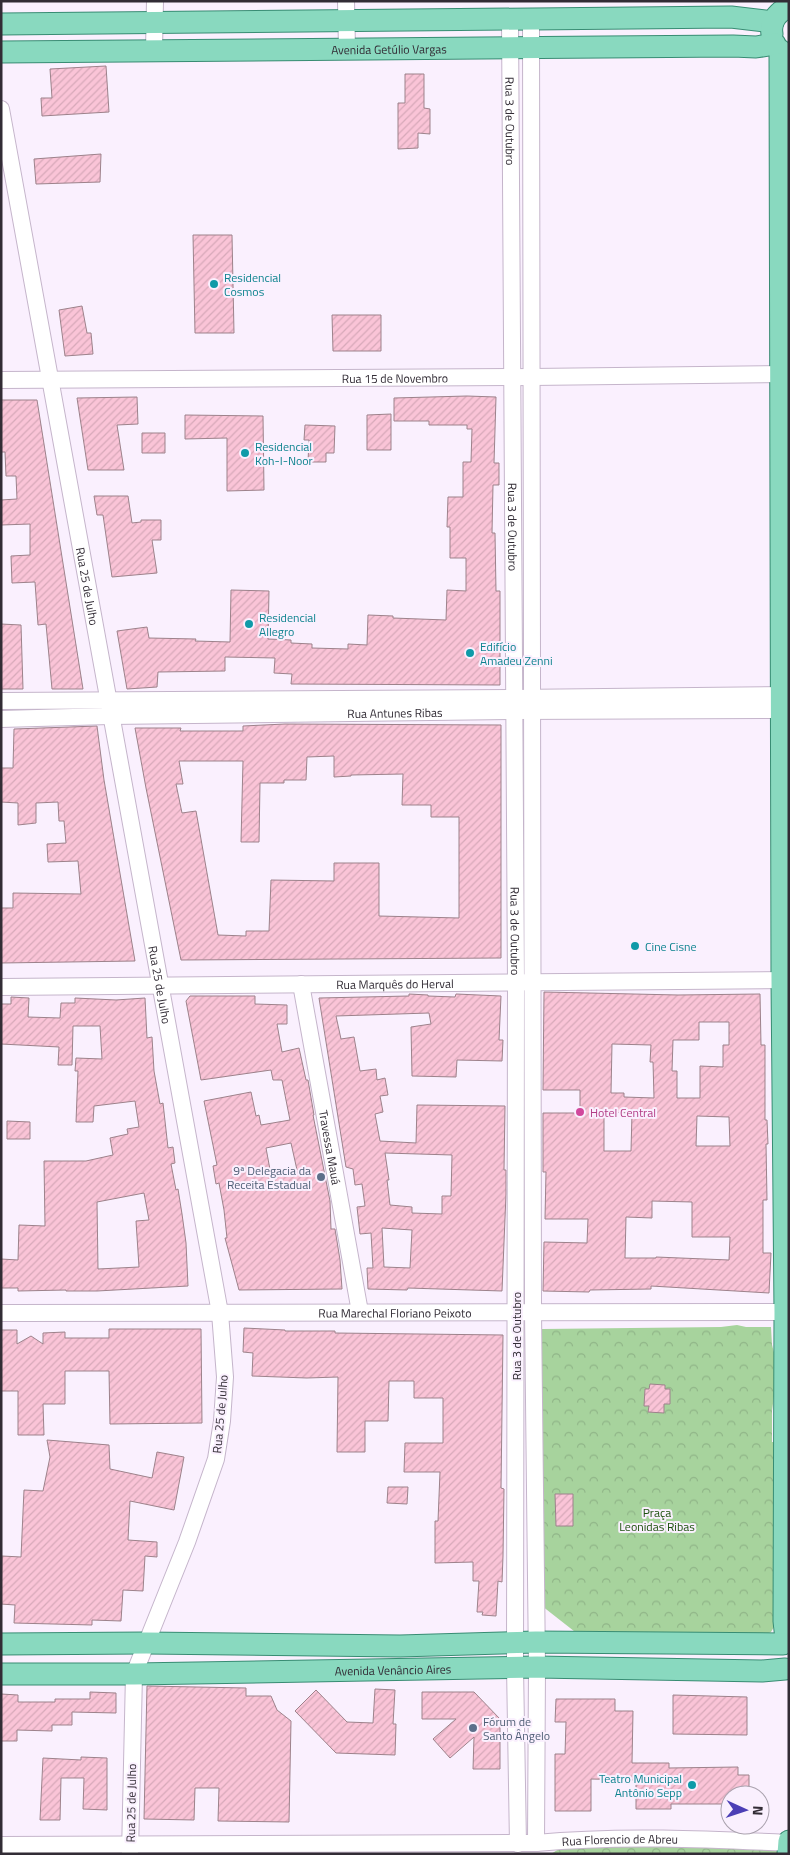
<svg xmlns="http://www.w3.org/2000/svg" width="790" height="1855" viewBox="0 0 790 1855" font-family="'Titillium Web',sans-serif">
<style>
.forest{fill:url(#forest-crowns)}
.building{fill:url(#building-hatch);stroke:#9d828b;fill-rule:evenodd}
.lines{fill:none;stroke-linecap:round;stroke-linejoin:round}
.minor-casing{stroke:#c5b5cb;stroke-width:18}
.major-casing{stroke:#388c73;stroke-width:23}
.minor{stroke:#fff;stroke-width:16}
.major{stroke:#89d9bf;stroke-width:21}
.culture-dot{fill:#0f9aa8;stroke:#faf0fe;stroke-width:2}
.hotel-dot{fill:#d1479c;stroke:#faf0fe;stroke-width:2}
.service-dot{fill:#5c6f8a;stroke:#faf0fe;stroke-width:2}
.labels{text-anchor:middle;dominant-baseline:central;stroke-width:4;stroke-linejoin:round;paint-order:stroke}
.street-label{font-size:12px;fill:#322c35;stroke:#faf0fe}
.culture-label{font-size:12px;fill:#0d838f;stroke:#faf0fe;text-anchor:start}
.hotel-label{font-size:12px;fill:#b23c85;stroke:#faf0fe;text-anchor:start}
.service-label{font-size:12px;fill:#4e5e75;stroke:#faf0fe;text-anchor:end}
.park-label{font-size:12px;fill:#1a4f0b;stroke:#faf0fe}
</style>
<defs>
<pattern id="forest-crowns" width="20" height="18" patternUnits="userSpaceOnUse" patternTransform="scale(1.25)"><rect width="20" height="18" fill="#a7d39d"/><path d="M2 6a3 3 0 1 1 6 0M12 15a3 3 0 1 1 6 0" fill="none" stroke="#90b588"/></pattern>
<pattern id="building-hatch" width="6" height="6" patternUnits="userSpaceOnUse" patternTransform="scale(1.25)"><rect width="6" height="6" fill="#fac4d7"/><path d="M-1 1l2-2M0 6l6-6M5 7l2-2" fill="none" stroke="#d7a9b9"/></pattern>
</defs>
<rect width="100%" height="100%" fill="#faf0fe"/>
<path class="forest" d="M737 1325 746 1327H771L772 1345 778 1367 772 1411V1442H779L773 1512 774 1627 771 1632 765 1635H579L542 1606 539 1426 542 1329 721 1327Z
M569 1846 781 1847 782 1854H551L562 1847Z"/>
<path class="building" d="M106 66 109 112 42 116 41 98H52L50 69Z
M405 74H424V108L430 109V134L418 133V148L398 149V103H405Z
M101 154 100 182 36 184 34 159Z
M193 235H232L234 333H195Z
M82 306 87 333H91L93 354 65 356 59 310Z
M332 315H381V351H333Z
M467 396 496 397 494 463H499V485H493L492 533H495L496 591H500V685L291 684 292 674 274 673 275 658 225 657V671L158 672 157 687 127 689 117 631 147 627 149 638 196 639 195 641 230 642 231 590 269 591 268 639 291 640V643L312 644V648L348 649V644L367 645 368 615 393 616V618L446 620 447 590 466 591V558H450V527H447L448 497H463V462H471L472 429H467V425H429V421H394V398Z
M137 397 138 424 117 425 124 470H88L77 398Z
M1 400H37L83 689H52L46 624 38 625 35 582 12 583 11 556 30 555V524L1 525V500L17 499 16 476H6L5 452H1Z
M391 414V450H367V415Z
M185 415 263 416 264 490 227 491V438L185 439Z
M305 425 335 426 334 453H326V462H308L309 440H304Z
M142 433H165V453H142Z
M94 496H128L132 523 141 522V520H161V540H152L157 573 112 577 103 515H97Z
M1 624 21 625 23 689H1Z
M285 724 501 725V958L181 960 146 788 135 728H181L180 731H243V726ZM334 756V777L351 776V775L403 774 402 805H431V817H459V918L379 916V863H334V881L271 880 269 931H246V936L218 935 196 811 182 813 176 784H183L179 761H243L241 842H259L260 783H284V780H306L307 757Z
M97 726 104 780 135 961 1 963V908H13V893L81 894 78 861 48 862 47 844 66 843 64 821H59L58 802 36 803V823L18 825V803L1 802V768H13L14 729Z
M544 992 678 995 760 994 761 1045H765V1120H767L768 1144H766L767 1200H763V1253H771L769 1293 651 1286V1289L590 1290 589 1292 543 1291 544 1242 587 1243 588 1219H545L546 1172H543V1113H580V1090H543ZM699 1022H729V1045H723V1067L700 1066V1098H677V1071H672L673 1040H699ZM612 1044 651 1045 650 1062H653L654 1098 624 1097V1093H611ZM604 1112 632 1113 631 1151H604ZM697 1116 729 1117 730 1146H696ZM652 1201 692 1202V1237H730L729 1260 656 1257V1258H625L626 1217 652 1218Z
M409 994 428 995V996L455 997 456 994 501 996 499 1040H503L502 1061 457 1060 456 1077 412 1076 411 1027 431 1024 429 1013 336 1016 341 1039 354 1037 360 1071 376 1069 377 1080 385 1078 388 1095 380 1096 383 1112 375 1114 380 1141 416 1143 417 1105 505 1106 504 1170H506V1194L502 1291 408 1288 407 1290 368 1289 367 1268H373L371 1233 360 1234 357 1207 365 1206 362 1184 355 1185 353 1169 346 1167 319 998 409 996ZM385 1153 452 1155 451 1196H442V1214L412 1213V1207L390 1205 387 1180H389ZM382 1228 412 1230 410 1268 384 1267Z
M190 996H255V1004L287 1005V1024H277L282 1052 299 1048 306 1080H308L314 1115H313L330 1201 331 1229H335L340 1260 342 1289 239 1290 225 1238H227L224 1210 219 1183 216 1184 213 1166 217 1165 204 1101 251 1092 256 1116 259 1115 261 1125 290 1120 282 1080H273L271 1070 201 1080 186 1001ZM291 1143 297 1170 271 1175 266 1148Z
M11 997 29 998 28 1017 60 1018 61 1003H75V998L116 1000 145 998 147 1038 152 1037 154 1071 160 1104 163 1103 168 1148 173 1147 175 1163 171 1164 176 1190 178 1189 182 1214 186 1243 188 1286 97 1291H66V1290L18 1291V1288H1V1259L18 1260 19 1225 45 1226 44 1161H86L113 1155 110 1138 128 1134 127 1129 139 1127 135 1101 94 1106 93 1122H76L78 1071H75L76 1058 102 1059 100 1026H73L72 1065H58L59 1047 1 1044V1004H11ZM144 1193 149 1220 136 1221 139 1267 98 1269 97 1202Z
M7 1121 30 1122V1139H7Z
M244 1328 285 1330V1331H335V1333L503 1335 501 1488 504 1489 503 1556 502 1582 498 1581 496 1616 482 1615 483 1612H477L479 1581H473V1562L435 1563V1521H438L440 1472H404L405 1443H443V1398H414V1381H389L388 1421H365V1452H337L338 1377 307 1378 252 1376 253 1353 243 1352Z
M109 1329H201L202 1423 110 1424 109 1371H65V1404H43L44 1435H18V1391H1V1330H17V1344L31 1336 43 1344V1333L65 1332V1338H109Z
M650 1384 665 1385V1389H670V1404H664V1413L648 1412 649 1406H644L645 1389H649Z
M47 1440 109 1445 110 1469 152 1478 157 1452 184 1457 174 1510 130 1501 128 1540 157 1542V1557L145 1556 143 1591 123 1590 121 1621 92 1620V1625L14 1623 15 1605 1 1604 2 1556 21 1557 24 1490 43 1491 50 1457Z
M388 1487H408L407 1504 387 1503Z
M555 1494H573V1526H556Z
M147 1686 246 1688V1696H271L277 1710 291 1721 289 1822 218 1821 219 1788H195L194 1820 144 1819Z
M375 1689 395 1690 393 1724H396L395 1755 336 1753 295 1711 316 1690 347 1722 373 1723Z
M90 1692 116 1693V1713L72 1712V1725H52V1731L17 1730V1741H1V1694L18 1695V1702H55V1699H90Z
M422 1692H474L500 1719V1769H473L474 1737 450 1758 433 1739 456 1719H422Z
M673 1695 747 1697V1735L673 1734Z
M556 1699H615V1711H633L632 1763H669V1768L738 1767V1775H749V1795H730V1804H671V1809H636V1780L591 1779V1811H555V1754H565L566 1722H555Z
M81 1757 107 1758V1810L83 1809 84 1778H61L60 1820H40L43 1758 81 1760Z"/>
<g class="lines">
<g class="minor-casing">
<g id="minor">
<path d="M346 1 347 49"/>
<path id="s1" d="M510 19 516 982 515 1667 518 1844"/>
<path d="M531 19 533 1312 537 1667 536 1843"/>
<path d="M154 50 155 1"/>
<path id="s2" d="M1 109 220 1313 225 1377 222 1421 216 1459 187 1542 134 1674 130 1854"/>
<path id="s3" d="M1 380 532 377 789 374"/>
<path d="M1 701 514 698 789 695"/>
<path id="s4" d="M1 719 110 716 514 711 789 710"/>
<path id="s5" d="M301 984 360 1312"/>
<path id="s6" d="M1 987 789 980"/>
<path id="s7" d="M1 1313 789 1312"/>
<path id="s8" d="M1 1845 536 1843C620 1835 705 1839 789 1843"/>
</g>
</g>
<g class="major-casing">
<g id="major">
<path d="M1 24 731 17 773 22"/>
<path d="M772 34C770 22 777 12 789 7"/>
<path d="M780 50 782 980 785 1312 784 1621 786 1639"/>
<path id="s9" d="M1 52 733 46 756 47 775 44"/>
<path d="M1 1644 146 1643 400 1646 536 1642 783 1644"/>
<path id="s10" d="M1 1674H134L537 1667 762 1671 785 1669"/>
<path d="M788 1854 789 1841"/>
</g>
</g>
<use href="#minor" class="minor"/>
<use href="#major" class="major"/>
</g>
<g class="culture-dot">
<circle cx="214" cy="284" r="5"/>
<circle cx="245" cy="453" r="5"/>
<circle cx="249" cy="624" r="5"/>
<circle cx="470" cy="653" r="5"/>
<circle cx="635" cy="946" r="5"/>
<circle cx="692" cy="1785" r="5"/>
</g>
<circle class="hotel-dot" cx="580" cy="1112" r="5"/>
<g class="service-dot">
<circle cx="321" cy="1177" r="5"/>
<circle cx="473" cy="1728" r="5"/>
</g>
<g class="labels">
<g class="street-label">
<text stroke="none"><textPath href="#s9" startOffset="388">Avenida Getúlio Vargas</textPath></text>
<text stroke="none"><textPath href="#s1" startOffset="102">Rua 3 de Outubro</textPath></text>
<text stroke="none"><textPath href="#s3" startOffset="394">Rua 15 de Novembro</textPath></text>
<text stroke="none"><textPath href="#s1" startOffset="508">Rua 3 de Outubro</textPath></text>
<text stroke="none"><textPath href="#s2" startOffset="485">Rua 25 de Julho</textPath></text>
<text stroke="none"><textPath href="#s4" startOffset="394">Rua Antunes Ribas</textPath></text>
<text stroke="none"><textPath href="#s1" startOffset="912">Rua 3 de Outubro</textPath></text>
<text stroke="none"><textPath href="#s6" startOffset="394">Rua Marquês do Herval</textPath></text>
<text stroke="none"><textPath href="#s2" startOffset="890">Rua 25 de Julho</textPath></text>
<text stroke="none"><textPath href="#s5" startOffset="166">Travessa Mauá</textPath></text>
<text stroke="none"><textPath href="#s7" startOffset="394">Rua Marechal Floriano Peixoto</textPath></text>
<text transform="translate(516 1336) rotate(-90)">Rua 3 de Outubro</text>
<text transform="translate(220 1414) rotate(-85)">Rua 25 de Julho</text>
<text stroke="none"><textPath href="#s10" startOffset="392">Avenida Venâncio Aires</textPath></text>
<text transform="translate(131 1803) rotate(-89)">Rua 25 de Julho</text>
<text stroke="none"><textPath href="#s8" startOffset="619">Rua Florencio de Abreu</textPath></text>
</g>
<g class="culture-label">
<text x="224" y="277">Residencial<tspan x="224" dy="14">Cosmos</tspan></text>
<text x="255" y="446">Residencial<tspan x="255" dy="14">Koh-I-Noor</tspan></text>
<text x="259" y="617">Residencial<tspan x="259" dy="14">Allegro</tspan></text>
<text x="480" y="646">Edifício<tspan x="480" dy="14">Amadeu Zenni</tspan></text>
<text x="645" y="946">Cine Cisne</text>
<text x="682" y="1778" text-anchor="end">Teatro Municipal<tspan x="682" dy="14">Antônio Sepp</tspan></text>
</g>
<g class="hotel-label">
<text x="590" y="1112">Hotel Central</text>
</g>
<g class="service-label">
<text x="311" y="1170">9ª Delegacia da<tspan x="311" dy="14">Receita Estadual</tspan></text>
<text x="483" y="1721" text-anchor="start">Fórum de<tspan x="483" dy="14">Santo Ângelo</tspan></text>
</g>
<g class="park-label">
<text x="657" y="1512">Praça<tspan x="657" dy="14">Leonidas Ribas</tspan></text>
</g>
</g>
<rect width="790" height="1855" fill="none" stroke="#322c35" stroke-width="5"/>
<g transform="translate(745 1810) rotate(93)"><circle r="24" fill="#faf0fe" stroke="#aaa2ae"/>
<path d="M0-4L9 19L0 12L-9 19Z" fill="#4c3fb6"/>
<text y="-8" font-size="14" font-weight="bold" text-anchor="middle" fill="#322c35">N</text>
</g>
</svg>
